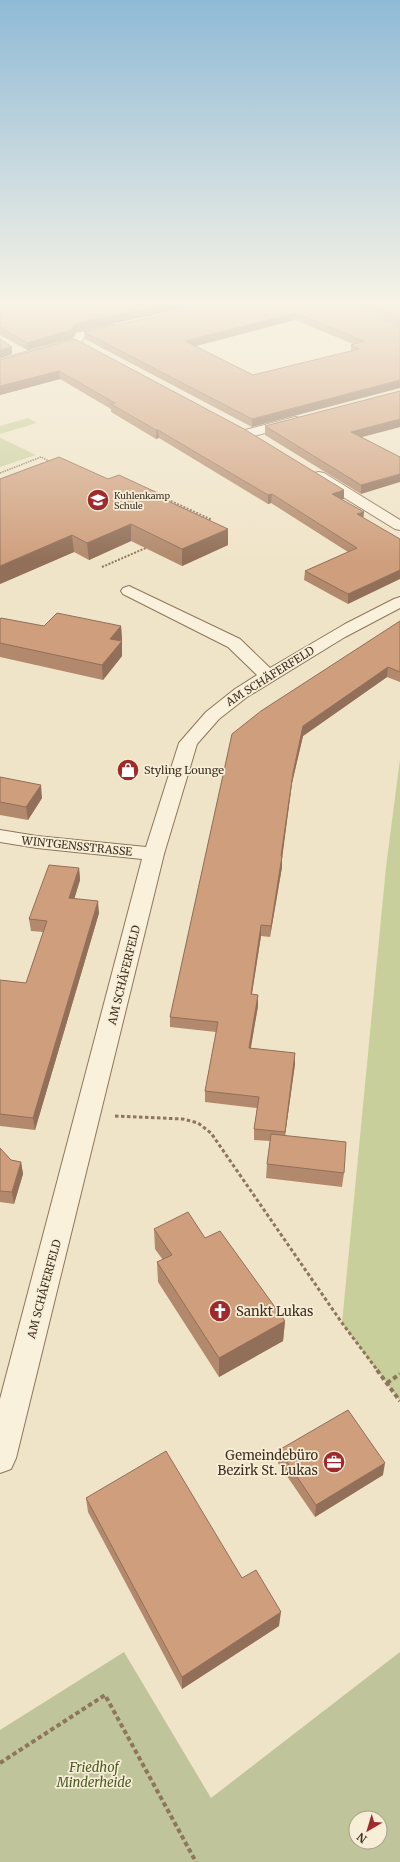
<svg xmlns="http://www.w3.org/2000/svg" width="400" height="1862" viewBox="0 0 400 1862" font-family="Merriweather,serif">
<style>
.green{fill:#c9cf9b}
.cemetery{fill:#bfc49a;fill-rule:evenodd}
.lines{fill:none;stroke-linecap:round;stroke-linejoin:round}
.minor-casing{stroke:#8d765c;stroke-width:2}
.path-far3{stroke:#8d765c;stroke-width:1.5;stroke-dasharray:1.5 1;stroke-linecap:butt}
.path-far2{stroke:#8d765c;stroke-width:2;stroke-dasharray:2 1.5;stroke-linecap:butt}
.path-far1{stroke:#8d765c;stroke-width:3;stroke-dasharray:3.5 2.5;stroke-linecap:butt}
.path{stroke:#8d765c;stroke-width:4;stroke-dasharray:4.5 3;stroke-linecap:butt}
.minor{fill:#faf1dc;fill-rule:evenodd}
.wall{fill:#b2896c;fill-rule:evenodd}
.shaded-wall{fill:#916f58}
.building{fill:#cf9f7d;stroke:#916f58;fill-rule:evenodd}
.labels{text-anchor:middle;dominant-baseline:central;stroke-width:3.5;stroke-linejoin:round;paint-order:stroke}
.far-poi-label{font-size:9px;fill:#3d2e20;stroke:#f7eed8;text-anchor:start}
.street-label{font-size:11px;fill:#3d2e20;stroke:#f7eed8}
.poi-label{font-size:11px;fill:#3d2e20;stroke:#f7eed8;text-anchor:start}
.near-poi-label{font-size:13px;fill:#3d2e20;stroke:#f7eed8;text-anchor:start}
.near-park-label{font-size:13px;font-style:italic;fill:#4d5a26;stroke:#f7eed8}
</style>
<rect width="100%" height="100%" fill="#f0e4c8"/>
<path class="green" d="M28 418 37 423 0 434V426Z
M0 438H1L36 455 0 467Z
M400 759V1401L342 1323 386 867Z"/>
<path class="cemetery" d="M124 1652 211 1798 400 1652V1862H0V1730ZM356 1818H380V1842H356Z"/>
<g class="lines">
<g class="minor-casing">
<path id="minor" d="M113 325 119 328 117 330 84 337 81 343 0 367V359L73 339 76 333Z
M295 417 300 418 301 421 300 424 250 437 245 436 244 433 245 430Z
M319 472 324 473 400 520V530L395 529 314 479 312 476 314 473Z
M129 586 240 639 270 668 345 624 394 599 400 597V608L345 637 247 697 219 719 197 744 164 854 16 1458 11 1469 0 1473V1399L142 859 37 848 0 842V830L37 836 146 847 179 743 206 712 235 689 257 675 228 647 123 594 121 591 123 588Z"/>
</g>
<path class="path-far3" d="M0 473 41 457 51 462"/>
<path class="path-far2" d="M158 495 210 519 205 521
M102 567 148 547"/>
<path class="path-far1" d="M115 1116 183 1119 198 1123 211 1133 342 1323 378 1371"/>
<path class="path" d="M377 1370 400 1401
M387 1383 400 1374
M0 1763 105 1695 196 1862"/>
<use href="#minor" class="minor"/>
</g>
<path class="wall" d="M0 302 76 332 72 338 27 350 0 335Z
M220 302 400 328 252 427 85 339 84 332ZM295 320 353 344 351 345V351L253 375 195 346Z
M352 302H400V327Z
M75 339 344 499H342L364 512 348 604 304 580 305 571 348 552 271 503 268 504 159 438 156 439 111 412V409L60 379 0 395Z
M265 426 400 427 362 437 400 457 361 494 265 435Z
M108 479 160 494V497L228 529V545L182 566 131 541 89 560 74 552 0 584Z
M0 619 44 626H121L122 640 121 641 122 656 103 680 0 657Z
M400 621V682L387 677 303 736 292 783 282 856V867L270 937 261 936 252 994 258 995V1006L250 1048 295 1064 285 1135 344 1173 342 1187 266 1178 267 1164 270 1141 254 1140V1129L257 1108 205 1102V1091L216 1032 170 1027V1017L232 734Z
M0 777 42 798 28 820 0 815Z
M79 868 80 880 74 898 99 913 35 1130 0 1126V980L26 983 43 932 31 931 29 919Z
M0 1148 11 1160 21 1162 23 1174 14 1204 0 1202Z
M154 1229 205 1238 285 1321 283 1341 219 1377 158 1282 157 1262 163 1260 155 1249Z
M279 1450 383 1475 315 1517 278 1463Z
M86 1498 242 1578 279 1626 182 1689 88 1512Z"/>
<path class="shaded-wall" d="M179 302H213L76 332 72 338 27 350V343L75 324Z
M295 313V320L185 349V341Z
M12 347V354L0 358V350Z
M59 371 60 379 0 395V386Z
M400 380V388L252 427V419Z
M400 419V427L350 440 351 432Z
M156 430H158L159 438 156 439Z
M400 474V482L361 494V485Z
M344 490V499L332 502V494Z
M272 494 271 503 268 504V495Z
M364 512 363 521 357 514Z
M131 524V541L89 560 87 543Z
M228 529V545L182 566V549Z
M72 535 74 552 0 584V566Z
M400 570V579L348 604V594Z
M121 626 122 640 111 653 110 639Z
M122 641V656L103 680 102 665Z
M388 667 387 677 303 736 292 783 281 867V856L293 773 303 726Z
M41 785 42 798 28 820 26 807Z
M282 856V867L270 937 271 926Z
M79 868 80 880 71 910 69 898Z
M98 901 99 913 35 1130 33 1118Z
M261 925V936L250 1005 251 994Z
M258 995V1006L249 1059V1048Z
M295 1053V1064L284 1143 285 1132Z
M21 1162 23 1174 14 1204 12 1192Z
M285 1321 283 1341 219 1377V1358Z
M385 1463 383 1475 315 1517 316 1505Z
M281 1612 279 1626 182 1689V1677Z"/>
<path class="building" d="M0 302H179L75 324 71 330 27 343 0 327Z
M220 302H349L400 328V380L252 419 84 332ZM295 313 364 341 351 345 359 349 253 375 185 341Z
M367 302H400V319Z
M0 339 12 347 0 350Z
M75 339 244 429 344 490 332 494 364 512 357 514 400 539V570L348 594 305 571 357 548 272 494 268 495 158 430H156L111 404 115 403 59 371 0 386V360Z
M400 391V419L351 432 400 457V474L361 485 265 426Z
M59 457 108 479 119 475 160 494 157 496 228 529 182 549 131 524 87 543 72 535 0 566V479Z
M57 613 121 626 110 639 122 641 102 665 0 643V619L1 618 44 626Z
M400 621V672L388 667 303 726 293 773 281 856H282L271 926 261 925 251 994 258 995 249 1048 295 1053 285 1132 254 1129 259 1097 205 1091 218 1022 170 1017 232 734 261 711Z
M0 777 41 785 26 807 0 802Z
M49 865 79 868 69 898 98 901 33 1118 0 1114V980L26 983 47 921 29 919Z
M271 1134 346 1142 344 1173 267 1164Z
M0 1148 11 1160 21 1162 12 1192 0 1191Z
M188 1212 205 1238 220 1231 285 1321 219 1358 157 1262 172 1255 154 1229Z
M348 1410 385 1463 316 1505 279 1450Z
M166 1451 242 1578 256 1570 281 1612 182 1677 86 1498Z"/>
<linearGradient id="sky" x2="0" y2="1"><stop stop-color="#8fbad6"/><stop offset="0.54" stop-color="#f8f3e6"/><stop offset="1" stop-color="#f8f3e6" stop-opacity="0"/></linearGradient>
<rect width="400" height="562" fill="url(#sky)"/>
<defs>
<g id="school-disc" transform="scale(1.15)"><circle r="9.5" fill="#9e2a2b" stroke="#f7eed8"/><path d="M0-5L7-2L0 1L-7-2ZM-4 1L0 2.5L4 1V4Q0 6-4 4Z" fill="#fff"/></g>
<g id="shop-disc" transform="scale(1.15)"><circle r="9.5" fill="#9e2a2b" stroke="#f7eed8"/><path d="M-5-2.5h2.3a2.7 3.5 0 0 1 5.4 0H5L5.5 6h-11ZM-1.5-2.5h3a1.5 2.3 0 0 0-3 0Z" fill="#fff"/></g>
<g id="church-disc" transform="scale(1.15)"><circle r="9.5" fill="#9e2a2b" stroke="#f7eed8"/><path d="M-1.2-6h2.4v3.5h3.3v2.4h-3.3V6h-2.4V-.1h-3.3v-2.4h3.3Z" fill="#fff"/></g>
<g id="office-disc" transform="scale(1.15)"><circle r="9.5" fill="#9e2a2b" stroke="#f7eed8"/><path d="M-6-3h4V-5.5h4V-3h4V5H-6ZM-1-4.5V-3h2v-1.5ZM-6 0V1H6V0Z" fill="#fff"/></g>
</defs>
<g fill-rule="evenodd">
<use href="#school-disc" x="98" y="500"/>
<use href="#shop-disc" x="128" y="770"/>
<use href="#church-disc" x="220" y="1311"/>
<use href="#office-disc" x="334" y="1462"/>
</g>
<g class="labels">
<g class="far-poi-label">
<text x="114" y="495">Kuhlenkamp<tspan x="114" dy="10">Schule</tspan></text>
</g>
<g class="street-label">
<text transform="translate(270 676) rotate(-32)">AM SCHÄFERFELD</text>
<text transform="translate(77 846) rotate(6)">WINTGENSSTRASSE</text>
<text transform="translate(124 975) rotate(-76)">AM SCHÄFERFELD</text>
<text transform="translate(44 1289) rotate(-75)">AM SCHÄFERFELD</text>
</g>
<g class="poi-label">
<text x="144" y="770">Styling Lounge</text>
</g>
<g class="near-poi-label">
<text x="236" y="1311">Sankt Lukas</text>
<text x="318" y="1455" text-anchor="end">Gemeindebüro<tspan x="318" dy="15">Bezirk St. Lukas</tspan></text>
</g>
<g class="near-park-label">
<text x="94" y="1767">Friedhof<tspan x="94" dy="15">Minderheide</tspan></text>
</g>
</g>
<g transform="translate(368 1830) rotate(218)"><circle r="19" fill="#f7eed8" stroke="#ada18e"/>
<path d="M0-3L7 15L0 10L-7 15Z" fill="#9e2a2b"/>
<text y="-6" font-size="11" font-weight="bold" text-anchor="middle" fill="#3d2e20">N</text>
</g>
</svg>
